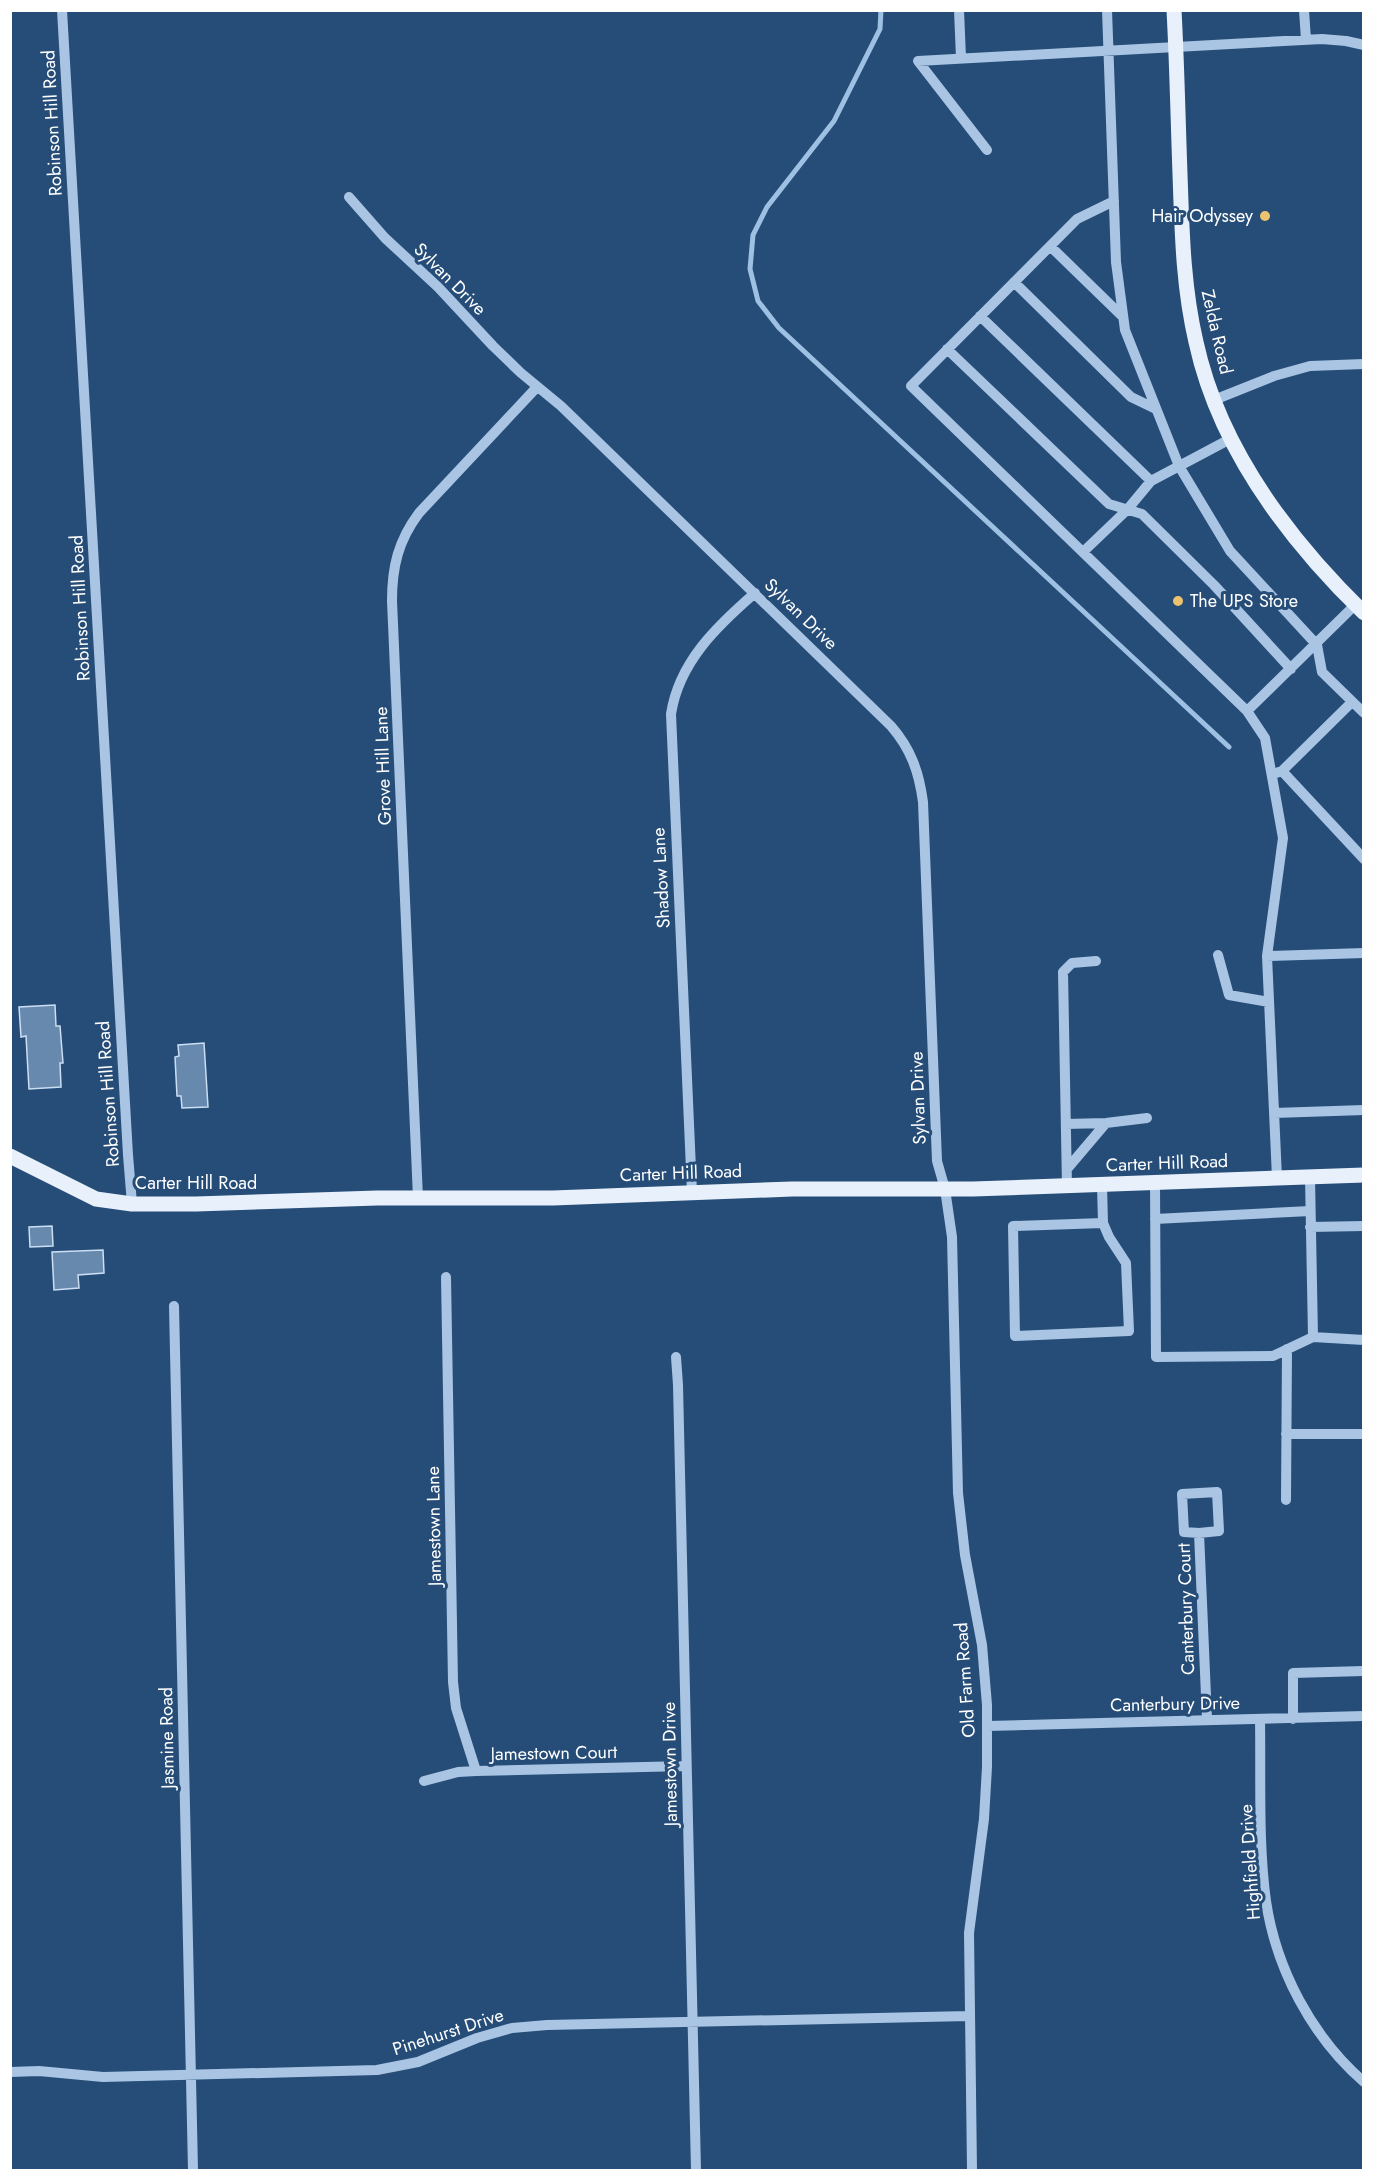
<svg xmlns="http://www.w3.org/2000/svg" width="1374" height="2181" viewBox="0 0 1374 2181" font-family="Jost,sans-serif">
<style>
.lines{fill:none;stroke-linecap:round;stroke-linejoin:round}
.stream{stroke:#9dc0e3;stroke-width:5}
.building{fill:#6789ae;stroke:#cbdef3;stroke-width:1.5}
.minor{stroke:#a9c5e3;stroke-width:10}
.major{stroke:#e8f0fc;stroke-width:15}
.poi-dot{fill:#ebc36f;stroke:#264d78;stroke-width:2}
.labels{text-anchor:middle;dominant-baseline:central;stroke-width:6;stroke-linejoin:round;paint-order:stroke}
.street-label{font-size:18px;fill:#fff;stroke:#264d78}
.poi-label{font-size:18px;fill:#fff;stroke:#264d78;text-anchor:end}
</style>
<rect width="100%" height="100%" fill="#264d78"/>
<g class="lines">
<path class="stream" d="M881 10 880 29 834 121 767 207 753 235 750 269 758 301 779 328 1229 747"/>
</g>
<path class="building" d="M55 1005 56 1026H60L63 1063H60L61 1087 29 1089 26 1036 21 1037 19 1007Z
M204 1043 208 1107 182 1108 181 1096H177L175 1057 179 1056 178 1045Z
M52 1226 53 1246 30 1247 29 1227Z
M103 1250 104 1273 78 1275 79 1288 54 1290 52 1252Z"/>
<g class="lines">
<path class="minor" d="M62 10 128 1155 132 1204
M959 10 961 58
M1107 10 1116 262 1125 330 1179 466 1230 551 1317 645 1322 672 1364 713
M1304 10 1306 40
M987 150 918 61 1322 39 1346 41 1364 45
M349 197 385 238 438 287 493 346 521 373 561 406 891 726C911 749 919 772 923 802L937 1161 945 1189 952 1237 958 1493 965 1555 982 1645 987 1705V1767L984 1819 969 1933 972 2170
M1114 201 1077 219 911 386 1247 711 1265 738 1283 838 1267 956 1277 1178
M1050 246 1122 316
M1014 282 1131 397 1156 409
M980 316 1151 481
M947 349 1109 504 1142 514 1214 585 1291 669
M1214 400 1274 376 1310 366 1364 364
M1083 552 1127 510 1151 481 1232 438
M1247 711 1355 605
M1282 771 1364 859
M1276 773 1282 771 1352 702
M1218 955 1229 995 1269 1002
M1267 956 1364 953
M1274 1113 1364 1110
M1066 1124 1106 1123 1147 1118
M1067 1169 1106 1123
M1310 1177 1313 1337 1364 1340
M1155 1183 1156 1357 1273 1356 1313 1337
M1102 1185 1103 1223 1109 1237 1126 1263 1129 1331 1015 1336 1013 1226 1103 1223
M1067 1186 1063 972 1072 963 1096 961
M692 1192 671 714C679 662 717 626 755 593
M418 1198 392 601C392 567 398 541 419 513L537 387
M1155 1219 1310 1211
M1310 1227 1364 1226
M446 1277 453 1682 456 1708 476 1771
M174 1306 193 2170
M676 1357 678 1385 696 2170
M1286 1434H1364
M1286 1500 1287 1349
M1199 1533 1219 1531 1217 1492 1182 1494 1184 1532 1199 1533 1207 1719
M1260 1719C1261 1778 1258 1844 1266 1901 1276 1969 1312 2037 1364 2082
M1293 1719V1673L1364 1671
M987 1726 1364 1716
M424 1781 458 1772 476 1771 686 1766
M10 2072 39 2071 103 2077 377 2070 418 2062 477 2038 512 2028 547 2025 969 2016"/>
<path class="major" d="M1174 10C1177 65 1178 120 1180 174 1182 231 1183 287 1196 342 1219 448 1287 538 1364 613
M10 1156 96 1199 132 1204H196L377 1198H553L792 1189H973L1364 1175"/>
</g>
<g class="poi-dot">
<circle cx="1265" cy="216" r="6"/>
<circle cx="1178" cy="601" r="6"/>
</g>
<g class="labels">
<g class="street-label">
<text transform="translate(52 123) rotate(-93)">Robinson Hill Road</text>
<text transform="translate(450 279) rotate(45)">Sylvan Drive</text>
<text transform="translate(1217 332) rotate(77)">Zelda Road</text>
<text transform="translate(80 608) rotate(-93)">Robinson Hill Road</text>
<text transform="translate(801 614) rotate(44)">Sylvan Drive</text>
<text transform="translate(383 766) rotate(-92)">Grove Hill Lane</text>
<text transform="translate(661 878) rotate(-93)">Shadow Lane</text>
<text transform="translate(108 1094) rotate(-94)">Robinson Hill Road</text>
<text transform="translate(918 1098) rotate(-92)">Sylvan Drive</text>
<text transform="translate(1167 1163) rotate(-2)">Carter Hill Road</text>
<text transform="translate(681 1173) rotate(-2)">Carter Hill Road</text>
<text x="196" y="1183">Carter Hill Road</text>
<text transform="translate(434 1526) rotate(-91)">Jamestown Lane</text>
<text transform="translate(1186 1609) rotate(-92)">Canterbury Court</text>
<text transform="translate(965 1680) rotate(-94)">Old Farm Road</text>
<text transform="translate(1175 1704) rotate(-1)">Canterbury Drive</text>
<text transform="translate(167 1738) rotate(-91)">Jasmine Road</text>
<text transform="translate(554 1753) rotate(-1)">Jamestown Court</text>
<text transform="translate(670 1764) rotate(-91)">Jamestown Drive</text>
<text transform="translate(1250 1862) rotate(-94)">Highfield Drive</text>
<text transform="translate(448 2032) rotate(-18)">Pinehurst Drive</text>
</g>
<g class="poi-label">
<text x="1253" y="216">Hair Odyssey</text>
<text x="1190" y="601" text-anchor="start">The UPS Store</text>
</g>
</g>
<rect width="1374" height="2181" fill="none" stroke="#ffffff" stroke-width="24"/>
</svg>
